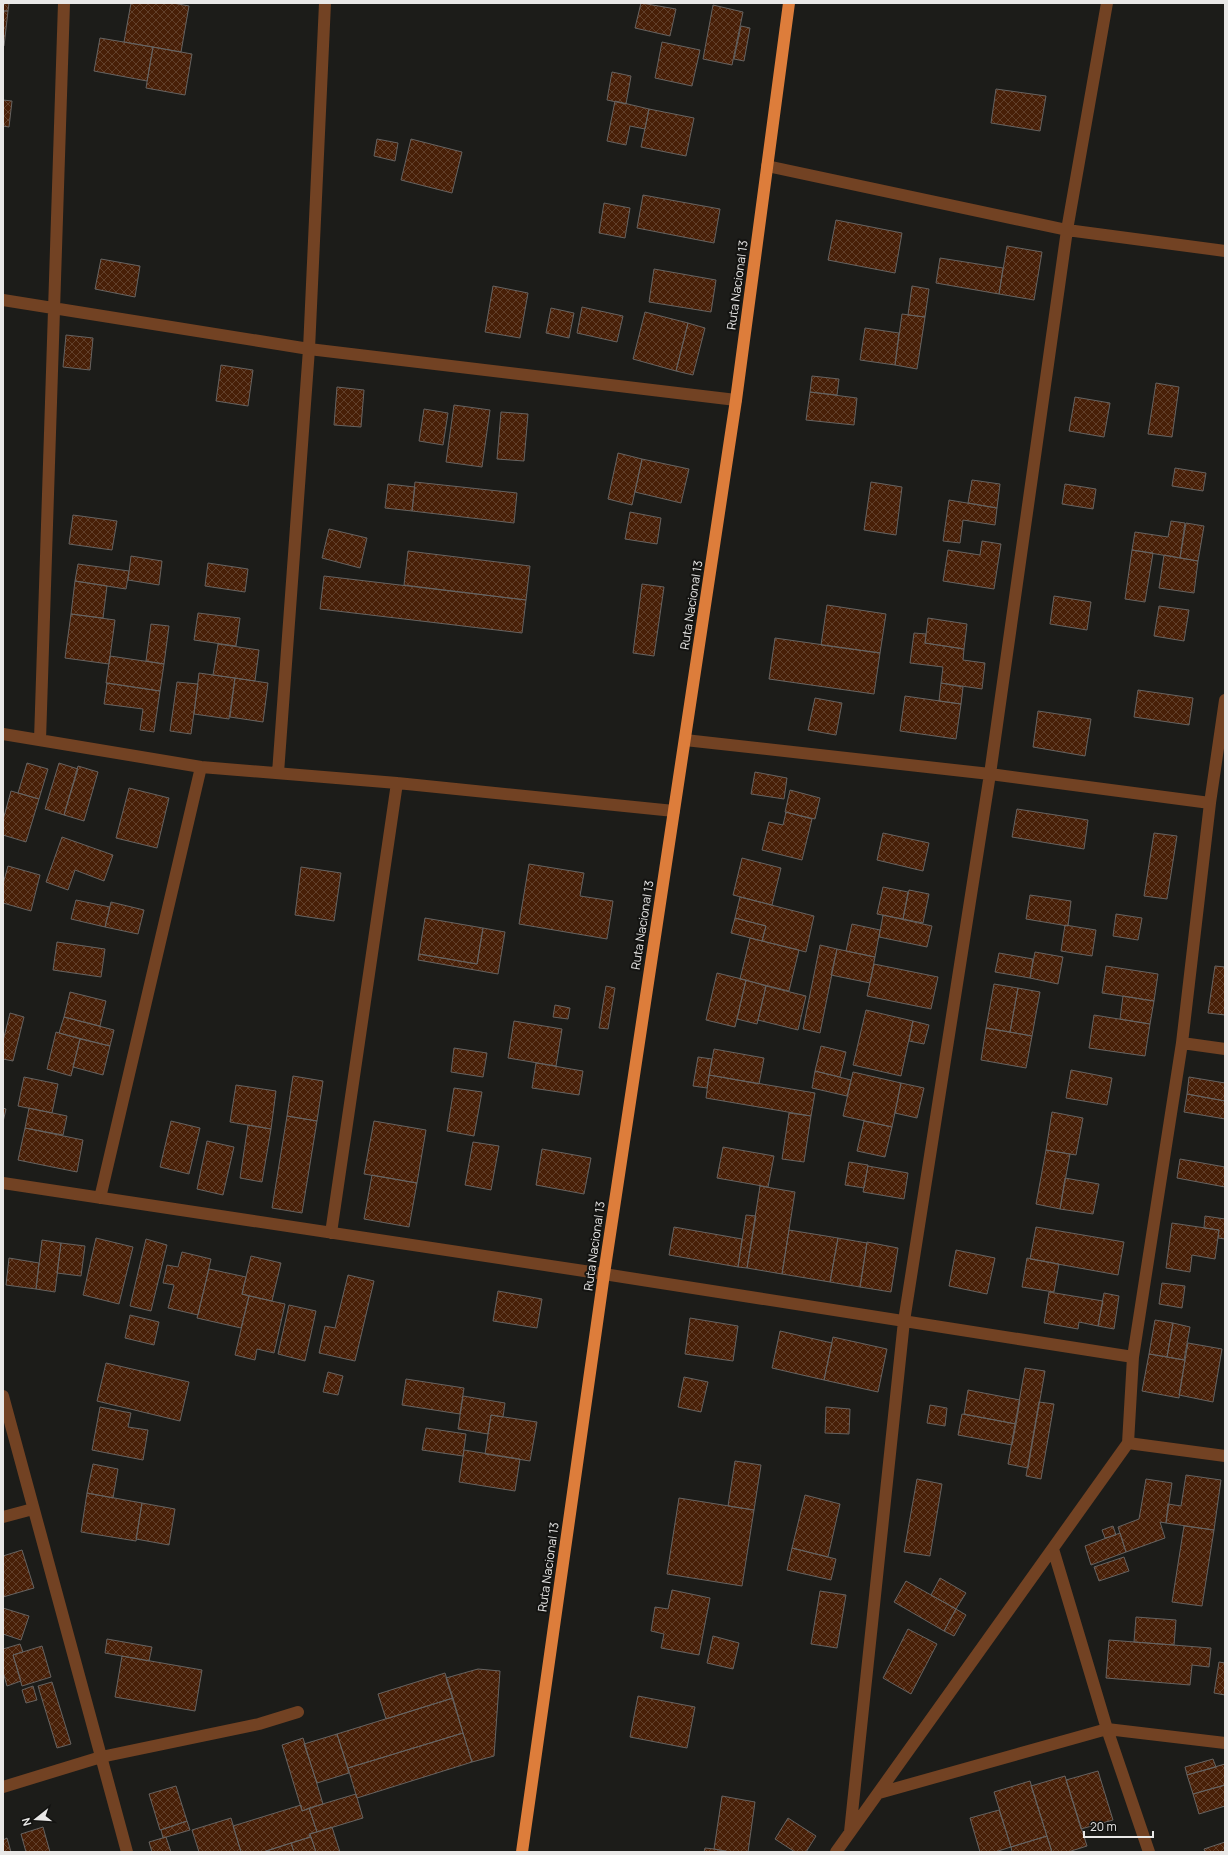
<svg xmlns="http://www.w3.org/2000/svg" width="1228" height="1855" viewBox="0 0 1228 1855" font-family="Manrope,sans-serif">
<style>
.building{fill:url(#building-cross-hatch);stroke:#666361}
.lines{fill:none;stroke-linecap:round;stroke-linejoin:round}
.minor{stroke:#724223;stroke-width:12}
.highway{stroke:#dd7d3b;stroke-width:12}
.labels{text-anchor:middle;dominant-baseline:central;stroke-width:4;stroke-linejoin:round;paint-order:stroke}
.street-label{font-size:12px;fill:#e9e8e7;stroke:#131311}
</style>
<defs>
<pattern id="building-cross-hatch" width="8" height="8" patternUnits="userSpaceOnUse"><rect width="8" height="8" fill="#481f07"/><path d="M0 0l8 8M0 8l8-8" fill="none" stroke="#62402b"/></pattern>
</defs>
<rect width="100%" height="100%" fill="#1c1c19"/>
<path class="building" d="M3 3H9L8 11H3Z
M131 3H173L189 6 181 52 124 42Z
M641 3 676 9 670 36 635 28Z
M713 5 743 12 732 65 703 59Z
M3 11H8L4 46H3Z
M741 26 750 28 744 61 734 59Z
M100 38 153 47 147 81 94 71Z
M662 42 700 50 692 86 655 78Z
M153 47 192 54 185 95 146 88Z
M612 72 631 76 626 104 607 100Z
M996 89 1046 96 1040 131 991 123Z
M3 100 12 101 9 127 3 126Z
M615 101 649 109 645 129 630 126 626 145 607 141Z
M649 109 694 118 686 156 641 147Z
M377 139 398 143 395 161 374 156Z
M411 139 462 152 452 193 401 180Z
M643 195 720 209 714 243 637 228Z
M604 203 630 208 625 238 599 233Z
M836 220 902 233 895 273 828 260Z
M1007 246 1042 252 1034 300 999 294Z
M940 258 1003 268 999 294 936 283Z
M101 259 140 266 135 297 95 289Z
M654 269 716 280 711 312 649 302Z
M493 286 528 293 520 338 485 332Z
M912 286 929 289 925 317 908 315Z
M582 307 623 316 617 342 577 333Z
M551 308 574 313 569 338 546 333Z
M645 312 688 323 676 371 633 359Z
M902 314 925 317 917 369 895 365Z
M688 323 705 328 693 375 676 371Z
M865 328 899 333 895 365 860 360Z
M66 335 93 338 90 370 63 367Z
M221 365 253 370 248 406 216 401Z
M812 376 839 379 837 395 810 392Z
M1156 383 1179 387 1172 437 1148 434Z
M337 387 364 390 361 427 334 425Z
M810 392 857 398 854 425 806 420Z
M1075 397 1110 403 1104 437 1069 431Z
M454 405 490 410 482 467 446 462Z
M424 409 448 413 443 445 419 441Z
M501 412 528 414 524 461 497 459Z
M618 453 642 459 632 505 608 499Z
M642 459 689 469 681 503 635 492Z
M1175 468 1206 473 1203 491 1172 486Z
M972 480 1000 484 997 508 968 503Z
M415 482 517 493 514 523 412 511Z
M871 482 902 487 896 535 864 530Z
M388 484 415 487 412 511 385 508Z
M1065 484 1096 489 1093 509 1062 504Z
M949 500 997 508 995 525 963 520 960 543 943 541Z
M630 512 661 518 657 544 625 539Z
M73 515 117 521 112 550 69 544Z
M1171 521 1185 523 1180 558 1132 550 1135 532 1168 537Z
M1186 523 1204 526 1198 561 1180 558Z
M329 529 367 538 360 568 322 558Z
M982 541 1001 544 994 589 943 581 948 550 980 555Z
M1132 550 1153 553 1145 602 1125 599Z
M408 551 530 566 526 600 404 585Z
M1164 555 1198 561 1194 593 1159 588Z
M131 556 162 561 159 585 128 580Z
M208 563 248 569 245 592 205 586Z
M78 564 129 571 126 589 75 581Z
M324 576 526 600 522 633 320 609Z
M75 581 107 586 103 618 71 614Z
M642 584 664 587 654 656 633 653Z
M1054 596 1091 602 1087 630 1050 624Z
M827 605 886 614 880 653 821 645Z
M1159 606 1189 610 1184 641 1154 636Z
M198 613 240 618 236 646 194 640Z
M71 614 115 620 109 664 65 658Z
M928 618 967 624 964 649 925 643Z
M151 624 169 626 164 664 146 661Z
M914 633 926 634 925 643 964 649 963 660 985 663 982 689 941 683 943 667 910 663Z
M775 638 880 653 874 694 769 679Z
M218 644 259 650 255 681 213 675Z
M110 656 164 664 160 691 106 683Z
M199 673 235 678 229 719 194 714Z
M235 678 268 683 263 722 230 717Z
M177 682 198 684 191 734 170 731Z
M107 683 160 691 154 732 140 730 143 709 104 704Z
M941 683 963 687 961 704 939 701Z
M1138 690 1193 698 1189 725 1134 717Z
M905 696 961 704 956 739 900 731Z
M815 698 842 703 836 735 808 730Z
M1038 711 1091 719 1085 756 1033 747Z
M27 763 48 769 39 799 18 793Z
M59 763 78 769 64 815 45 809Z
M78 766 98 772 84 821 64 815Z
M755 772 787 778 784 799 751 794Z
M129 788 169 798 157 848 116 838Z
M790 790 820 798 815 819 785 812Z
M11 791 39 799 26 842 3 835V820Z
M1017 809 1088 820 1084 849 1012 837Z
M786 812 812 819 802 860 762 850 769 822 783 825Z
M883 833 929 843 923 871 877 860Z
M1154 833 1177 836 1167 899 1144 896Z
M62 837 113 855 104 881 75 870 68 890 46 882Z
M742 858 781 868 772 905 733 895Z
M529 864 584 873 580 896 613 901 607 939 519 924Z
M8 866 40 875 31 911 3 903V884Z
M301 867 341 873 334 921 295 915Z
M883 887 908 892 903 919 877 914Z
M909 890 929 894 923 923 903 919Z
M1030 895 1071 901 1068 926 1026 919Z
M740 897 814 916 806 952 762 941 766 926 735 918Z
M76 900 110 907 105 927 71 919Z
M111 902 144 910 138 934 105 927Z
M1116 914 1142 918 1138 940 1113 936Z
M883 915 932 926 927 947 879 937Z
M425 918 483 928 477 964 419 954Z
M735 918 766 926 762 941 731 933Z
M852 924 880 930 875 957 846 951Z
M1065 925 1096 930 1092 956 1061 951Z
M483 928 505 932 498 974 418 960 419 954 477 964Z
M750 938 799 950 789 991 740 979Z
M57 942 105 949 101 977 53 970Z
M820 945 837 949 820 1033 803 1029Z
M837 949 875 957 870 983 831 975Z
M1035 952 1063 957 1058 984 1030 978Z
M999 953 1033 959 1030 978 995 972Z
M874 964 938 977 931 1009 867 996Z
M1106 966 1158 974 1154 1001 1102 993Z
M1215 966 1225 967V1015L1208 1013Z
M717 973 746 980 735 1027 706 1020Z
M746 980 766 986 757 1024 737 1019Z
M994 984 1018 988 1010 1032 986 1028Z
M606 986 615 988 608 1029 599 1028Z
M766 986 806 996 798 1030 758 1020Z
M1018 988 1040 992 1032 1036 1010 1032Z
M70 992 106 1001 100 1026 64 1017Z
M1123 996 1154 1001 1150 1024 1120 1019Z
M555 1005 570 1008 568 1019 553 1017Z
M866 1010 913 1021 901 1076 853 1065Z
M10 1013 24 1017 13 1061 3 1059V1041Z
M1094 1015 1150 1024 1145 1056 1089 1048Z
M64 1017 114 1030 110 1046 59 1033Z
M514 1021 562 1029 556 1066 508 1058Z
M913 1021 929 1025 924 1044 909 1041Z
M986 1028 1032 1036 1026 1068 981 1060Z
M56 1032 80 1039 71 1076 47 1069Z
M80 1039 110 1046 103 1075 73 1067Z
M821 1046 846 1052 840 1077 815 1071Z
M454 1048 487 1053 483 1077 451 1072Z
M714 1049 764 1058 759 1084 709 1075Z
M698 1057 712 1059 707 1088 693 1086Z
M536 1063 583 1071 579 1095 532 1088Z
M1071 1070 1112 1078 1107 1105 1066 1098Z
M815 1071 851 1080 847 1096 812 1088Z
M853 1072 901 1083 892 1127 843 1116Z
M709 1075 815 1093 811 1116 706 1098Z
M293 1076 323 1081 317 1121 287 1116Z
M24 1077 58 1084 52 1113 18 1106Z
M1189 1077 1225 1083V1101L1187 1094Z
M901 1083 924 1088 917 1118 895 1113Z
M236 1085 276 1091 271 1129 230 1122Z
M454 1088 482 1092 474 1136 447 1131Z
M1187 1094 1225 1101V1119L1184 1112Z
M3 1108 6 1109 3 1122Z
M29 1108 67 1116 63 1135 25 1128Z
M1052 1112 1083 1118 1076 1155 1046 1150Z
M789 1113 811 1116 804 1162 782 1159Z
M287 1116 317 1121 302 1213 272 1208Z
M171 1121 200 1128 189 1174 160 1167Z
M374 1121 426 1130 417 1183 364 1174Z
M864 1121 892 1127 885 1157 857 1151Z
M248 1125 271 1129 262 1182 240 1178Z
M25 1128 83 1140 77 1172 18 1160Z
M207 1141 234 1147 223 1195 197 1189Z
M473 1142 499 1146 491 1190 465 1185Z
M723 1147 774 1156 768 1187 717 1178Z
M542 1149 591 1158 584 1194 536 1185Z
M1046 1150 1070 1154 1060 1209 1036 1204Z
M1180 1159 1225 1167V1187L1177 1178Z
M849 1162 868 1165 864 1188 845 1185Z
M868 1166 908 1173 904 1199 863 1192Z
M372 1175 417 1183 409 1227 364 1219Z
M1065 1178 1099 1184 1093 1214 1060 1209Z
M760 1186 795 1192 782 1274 747 1268Z
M746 1215 756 1216 747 1268 738 1267Z
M1205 1216 1225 1219V1239L1218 1238 1219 1230 1204 1228Z
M1172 1223 1219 1230 1215 1259 1192 1255 1190 1272 1166 1268Z
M674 1227 742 1239 738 1267 669 1255Z
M1036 1227 1124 1242 1118 1275 1030 1259Z
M789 1230 838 1238 830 1282 782 1274Z
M96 1238 133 1247 119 1304 83 1295Z
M838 1238 867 1243 860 1287 830 1282Z
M146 1239 167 1245 151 1311 130 1306Z
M42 1240 61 1243 55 1292 36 1289Z
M867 1242 898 1248 891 1292 860 1287Z
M61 1243 85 1246 81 1276 57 1273Z
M956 1250 995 1258 987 1294 949 1286Z
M182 1252 211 1259 198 1315 168 1308 174 1285 163 1283 167 1265 178 1267Z
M251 1256 281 1263 272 1301 242 1294Z
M9 1258 39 1263 36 1289 6 1285Z
M1027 1258 1059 1264 1054 1292 1022 1287Z
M209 1269 246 1277 242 1294 249 1296 241 1328 197 1318Z
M348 1275 374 1281 355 1361 319 1353 325 1326 335 1328Z
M1162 1283 1185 1286 1182 1308 1159 1304Z
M498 1291 542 1299 537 1328 493 1321Z
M1049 1292 1103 1301 1098 1326 1079 1322 1078 1329 1044 1323Z
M1104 1293 1119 1296 1114 1329 1098 1326Z
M249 1296 285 1304 274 1353 257 1349 255 1360 235 1355Z
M289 1305 316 1311 305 1361 278 1354Z
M130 1315 159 1322 154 1345 125 1338Z
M690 1318 738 1326 733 1361 685 1354Z
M1155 1320 1173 1323 1167 1357 1149 1354Z
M1173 1323 1190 1327 1184 1360 1167 1357Z
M780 1331 832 1343 824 1380 772 1368Z
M833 1337 887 1349 878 1392 824 1380Z
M1188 1343 1222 1349 1213 1402 1179 1395Z
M1149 1354 1185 1360 1179 1398 1142 1391Z
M106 1363 189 1382 180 1421 97 1401Z
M1025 1368 1045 1371 1028 1468 1008 1464Z
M328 1372 343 1376 338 1395 323 1392Z
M684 1377 708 1382 701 1412 678 1407Z
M406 1379 464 1388 460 1414 402 1405Z
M968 1390 1020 1400 1016 1424 964 1414Z
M463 1396 505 1403 503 1417 491 1415 488 1434 458 1429Z
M1039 1402 1054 1404 1041 1479 1026 1476Z
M930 1405 947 1408 945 1426 927 1423Z
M100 1407 131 1413 128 1427 148 1430 143 1460 92 1450Z
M826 1407 850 1409 849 1434 825 1433Z
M962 1414 1016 1424 1012 1445 958 1435Z
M491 1415 537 1422 530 1461 485 1454Z
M426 1428 466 1434 463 1456 422 1450Z
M464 1450 520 1459 515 1491 459 1482Z
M735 1461 761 1465 754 1510 728 1506Z
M93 1464 118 1469 113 1498 87 1493Z
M1186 1475 1221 1480 1214 1530 1166 1523 1168 1504 1181 1506Z
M917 1479 942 1484 930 1556 904 1552Z
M1146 1479 1172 1483 1166 1523 1160 1522 1165 1538 1126 1552 1118 1527 1139 1519Z
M87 1493 142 1503 136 1541 81 1532Z
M805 1495 840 1504 828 1557 792 1548Z
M679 1498 754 1510 742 1586 667 1574Z
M142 1503 175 1509 169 1545 136 1539Z
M1113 1526 1116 1535 1105 1538 1102 1530Z
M1184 1526 1214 1530 1202 1606 1172 1602Z
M1120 1533 1126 1552 1091 1565 1085 1546Z
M792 1548 836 1559 831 1580 787 1570Z
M22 1550 34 1588 3 1597V1556Z
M1124 1557 1129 1571 1099 1581 1094 1567Z
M940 1578 966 1593 956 1609 931 1595Z
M906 1581 956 1609 944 1631 894 1602Z
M672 1590 710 1598 699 1655 661 1648 664 1634 651 1631 655 1607 668 1609Z
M820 1591 846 1595 837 1648 811 1644Z
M3 1608 29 1616 21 1640 3 1634Z
M956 1609 966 1615 954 1636 944 1631Z
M1136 1617 1176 1620 1174 1645 1134 1642Z
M908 1629 937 1644 911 1694 883 1678Z
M713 1636 739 1643 733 1669 707 1663Z
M107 1639 152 1647 149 1661 105 1653Z
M1109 1640 1211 1648 1209 1667 1192 1665 1190 1685 1106 1678Z
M20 1644 23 1652 13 1655 21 1681 7 1686 3 1672V1649Z
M42 1646 51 1677 22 1686 13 1655Z
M122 1656 202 1670 195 1711 115 1697Z
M1219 1662 1225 1663V1695L1214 1693Z
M478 1669 500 1671 494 1756 472 1762 446 1678Z
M445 1673 453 1698 386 1719 378 1694Z
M52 1682 71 1744 57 1748 38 1686Z
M33 1686 37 1700 26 1703 22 1690Z
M638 1696 695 1707 687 1748 630 1737Z
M453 1698 463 1733 348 1768 337 1734Z
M463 1733 472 1762 357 1798 348 1768Z
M337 1734 349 1773 317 1783 304 1744Z
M303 1738 323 1804 302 1811 282 1745Z
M1213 1759 1216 1767 1187 1775 1185 1767Z
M1225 1764V1785L1193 1794 1187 1775Z
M1098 1771 1113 1820 1081 1829 1066 1780Z
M1065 1776 1087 1846 1068 1852H1052L1031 1786Z
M1030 1781 1047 1836 1011 1847 994 1792Z
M1225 1785V1806L1199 1814 1193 1794Z
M176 1786 187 1821 160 1830 149 1794Z
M356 1794 363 1818 317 1832 309 1808Z
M722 1796 755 1802 748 1852H730L714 1849Z
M301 1805 302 1811 309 1808 317 1832 309 1834 310 1837 263 1852H241L233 1826Z
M999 1810 1011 1847 995 1852H980L970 1818Z
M231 1818 241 1852H199L192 1830Z
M788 1818 816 1836 806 1852H795L775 1839Z
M187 1821 190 1830 163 1838 161 1830Z
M43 1827 50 1852H26L21 1834Z
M332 1827 340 1852H316L310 1834Z
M1047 1836 1052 1852H1012L1011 1847Z
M166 1837 171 1852H152L149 1842Z
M311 1837 316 1852H294L291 1843Z
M7 1838 11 1852H3V1840Z
M1225 1842V1852H1205L1204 1849Z
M291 1843 294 1852H263Z
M705 1848 714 1849 730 1852H704Z"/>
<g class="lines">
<path class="minor" d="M767 166 1067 230 1225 251
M3 300 309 349 736 400
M3 734 201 767 397 783 674 811
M40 740 64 3
M685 740 990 774 1210 803
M278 773 309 349 325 3
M1182 1043 1225 1049
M3 1183 604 1274 1133 1357
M100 1198 201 767
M331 1233 397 783
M3 1396 127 1852
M1128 1443 1225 1456
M3 1517 33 1509
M1053 1549 1107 1729 1149 1852
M3 1787 101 1757 259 1724 298 1712
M879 1793 1107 1729 1225 1743
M850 1832 904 1321 990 774 1067 230 1107 3
M836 1852 1128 1443 1133 1357 1182 1043 1210 803 1225 700"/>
<path class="highway" d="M522 1852 604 1274 736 400 789 3"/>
</g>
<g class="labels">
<g class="street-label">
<text transform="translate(737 285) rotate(-82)">Ruta Nacional 13</text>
<text transform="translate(691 605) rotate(-81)">Ruta Nacional 13</text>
<text transform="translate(642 925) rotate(-81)">Ruta Nacional 13</text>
<text transform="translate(594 1246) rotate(-82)">Ruta Nacional 13</text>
<text transform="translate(548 1567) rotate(-82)">Ruta Nacional 13</text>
</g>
</g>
<rect width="1228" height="1855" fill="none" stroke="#e9e8e7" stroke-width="8"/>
<g transform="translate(36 1819) rotate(253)" stroke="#131311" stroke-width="3" paint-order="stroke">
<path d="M0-3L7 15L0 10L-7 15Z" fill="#e9e8e7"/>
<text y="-6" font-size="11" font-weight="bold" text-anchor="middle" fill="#e9e8e7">N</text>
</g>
<path d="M1084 1831v6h69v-6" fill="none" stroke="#e9e8e7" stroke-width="2"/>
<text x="1090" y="1831" font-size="12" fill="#e9e8e7" stroke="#131311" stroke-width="3" paint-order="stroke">20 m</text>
</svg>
